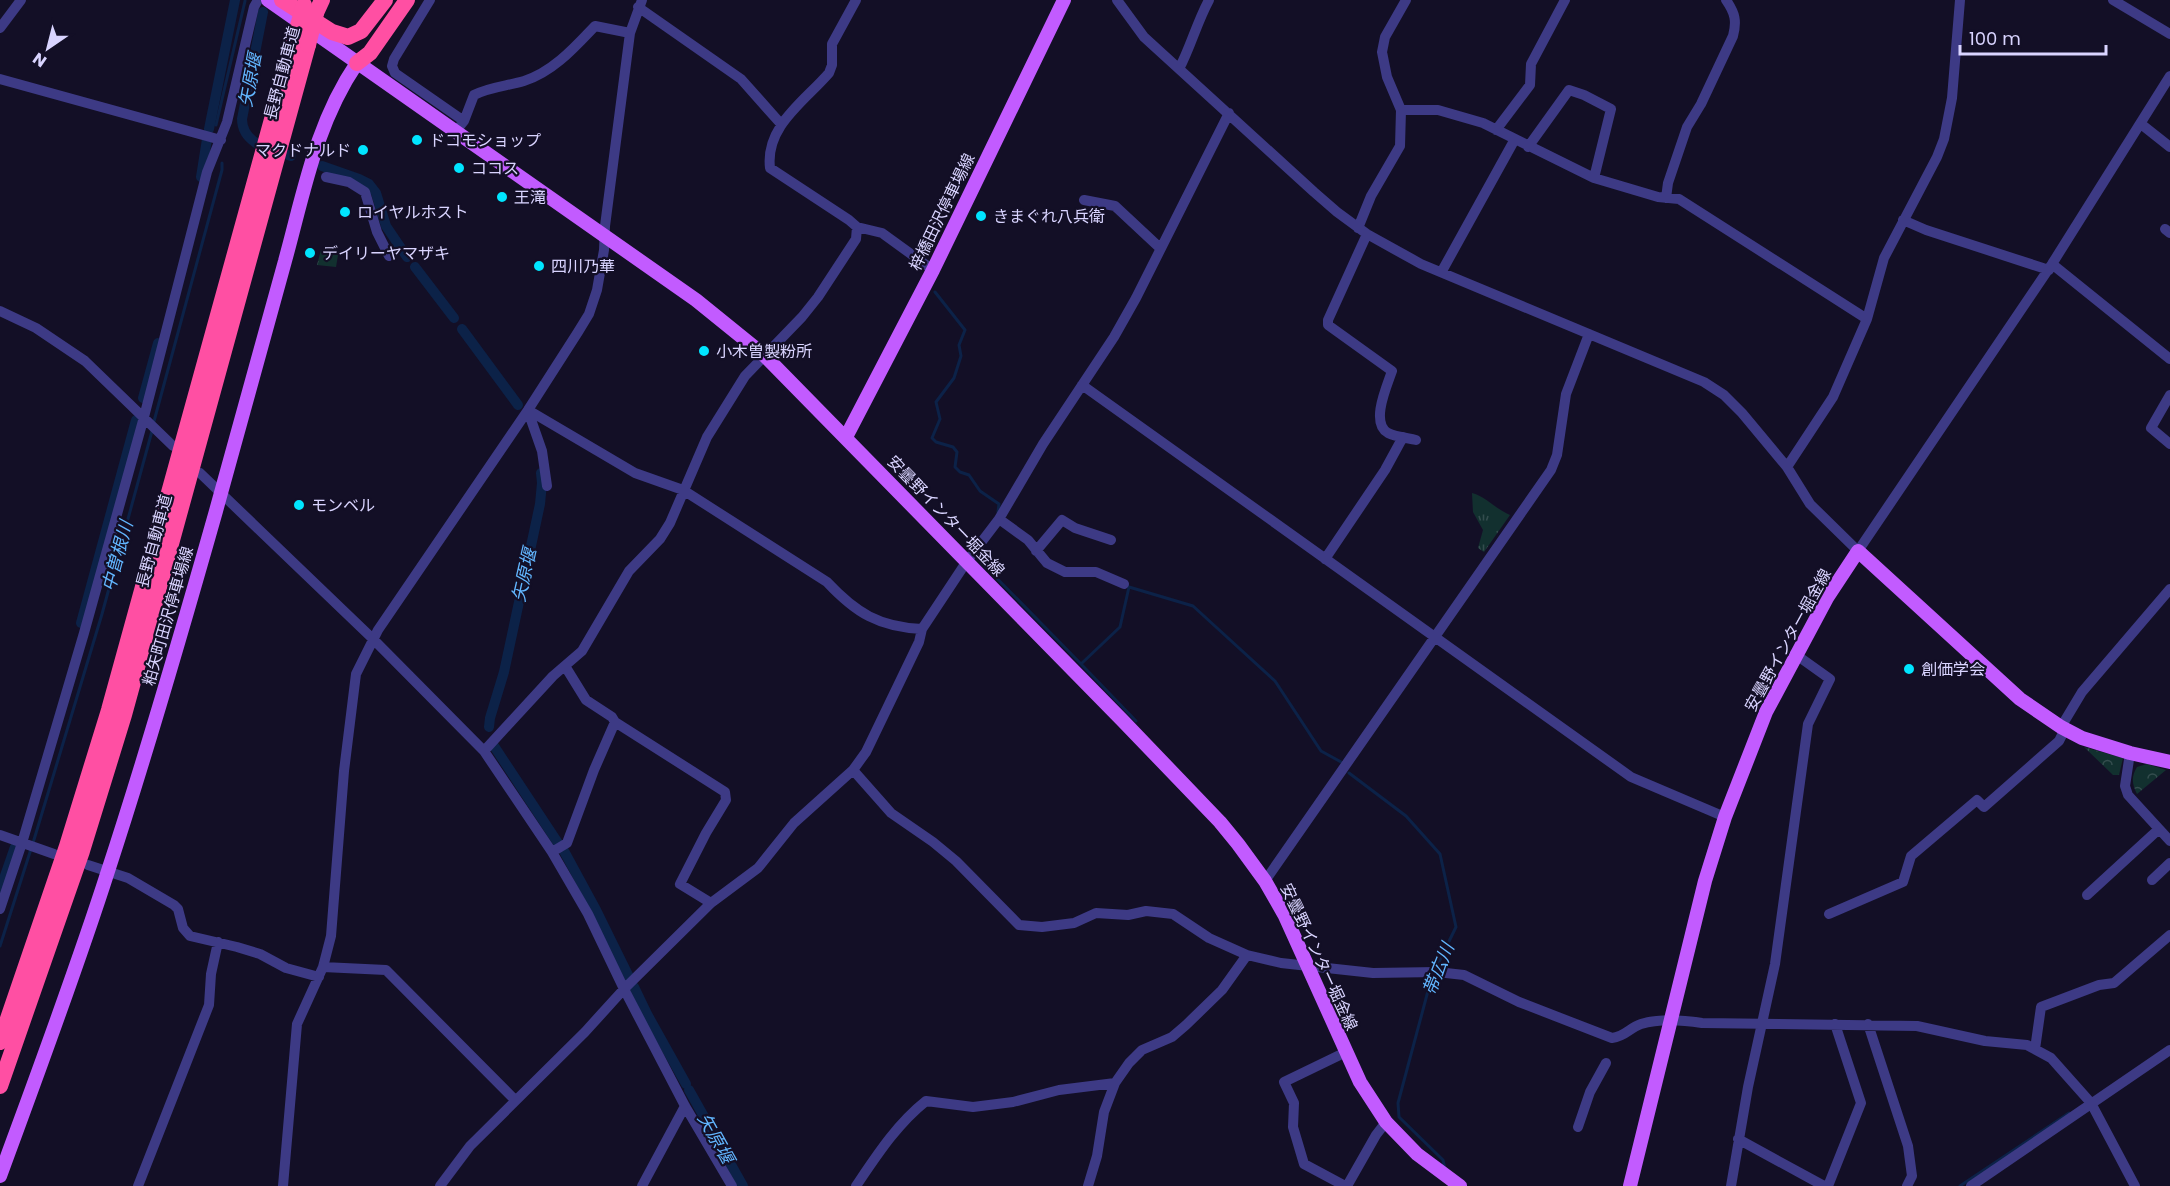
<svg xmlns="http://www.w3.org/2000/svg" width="2170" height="1186" viewBox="0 0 2170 1186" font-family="Poppins,'Noto Sans JP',sans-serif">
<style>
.grass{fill:url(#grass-tufts)}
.park{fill:url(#park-crowns)}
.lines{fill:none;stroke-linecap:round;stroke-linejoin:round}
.stream{stroke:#0c2248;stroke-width:3}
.canal{stroke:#0c2248;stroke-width:10}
.minor{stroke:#3d3a85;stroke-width:10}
.major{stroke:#c25bff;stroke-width:14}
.highway{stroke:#ff4fa3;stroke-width:16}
.highway-bridge{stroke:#ff4fa3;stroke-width:16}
.poi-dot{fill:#00e5ff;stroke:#130f26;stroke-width:2}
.labels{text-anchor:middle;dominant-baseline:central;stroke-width:4.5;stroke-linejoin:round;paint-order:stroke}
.street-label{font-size:16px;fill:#d9d4ff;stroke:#130f26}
.poi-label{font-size:16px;fill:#d9d4ff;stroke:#130f26;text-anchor:start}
.water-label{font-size:18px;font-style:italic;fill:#62b6ff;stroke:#130f26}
</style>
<defs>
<pattern id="grass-tufts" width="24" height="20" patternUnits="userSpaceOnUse" patternTransform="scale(1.5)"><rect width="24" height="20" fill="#12302f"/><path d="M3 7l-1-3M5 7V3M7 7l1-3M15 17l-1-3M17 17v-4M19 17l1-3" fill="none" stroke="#344d4e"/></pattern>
<pattern id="park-crowns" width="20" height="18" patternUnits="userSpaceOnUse" patternTransform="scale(1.5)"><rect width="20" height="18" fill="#12302f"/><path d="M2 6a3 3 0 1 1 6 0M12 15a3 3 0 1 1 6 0" fill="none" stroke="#344d4e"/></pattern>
</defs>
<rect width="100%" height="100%" fill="#130f26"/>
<path class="grass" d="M321 250 338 255 336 267 317 265Z
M1472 493C1486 497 1496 509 1510 515L1484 552 1478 548 1483 530 1473 512Z"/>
<path class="park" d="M2084 747 2123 758 2119 775H2113Z
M2147 764 2166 770 2137 794C2132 784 2131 777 2137 767Z"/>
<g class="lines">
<path class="stream" d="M216 125 245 1
M935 292 965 330 959 345 961 356 954 378 936 402 940 419 932 438 936 442 953 447 957 452 955 467 960 472 969 475 980 491 999 504 998 512
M153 425 222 170V163
M979 553 977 558 1081 664 1120 627 1129 587 1193 606 1275 681 1321 751 1343 763
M1081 664 1136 721
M1349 773 1406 816 1440 854 1456 927 1435 970
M33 843 102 614 152 431
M0 946 31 849
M1432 976 1398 1103 1399 1117 1443 1160 1445 1169
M1960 1186 2069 1113"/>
<path class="canal" d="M209 129 235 0
M256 143C247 137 242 130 242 119L263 12
M288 155 291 156
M322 166 359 179 369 184 376 193 386 226 407 257
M201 177 207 139
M415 267 454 318
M462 329 518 405
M143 398 158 343
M81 623 136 420
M489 727 490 718 504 672 540 504 542 483 541 473
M494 746 558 843
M564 851 596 910 630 979
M0 890 15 847
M634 987 647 1014 686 1084
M689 1090 743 1186"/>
<path class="minor" d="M430 0 394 59 392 66 395 73 464 121 460 126
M856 0 832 44V65L829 73C805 101 765 126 770 168L849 220 857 227 882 233 933 270
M1117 0 1144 37 1314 192 1337 212 1367 234 1421 264 1704 382 1724 395 1742 413 1787 467 1810 504 1858 551 2052 264 2170 76
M2113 0 2170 34
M638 7 741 79 781 124
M0 28 21 0
M1179 69C1191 46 1197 22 1209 0
M0 79 221 140
M1401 110H1438L1483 123 1594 178 1658 197 1679 199 1867 319
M464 121 474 95C489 87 507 86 524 81 553 72 575 47 595 26L630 33
M2141 124 2170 147
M1496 130 1530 85 1531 64 1565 0
M1528 147 1569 90 1584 95 1611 109 1594 178
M326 177 349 182 365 192 377 232 389 256
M1666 198 1668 183 1687 127 1701 104 1733 36C1737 21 1735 13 1726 0
M1084 200 1115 206 1160 248
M1903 220 1926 230 2049 270
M1358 228 1371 196 1400 146 1401 110 1387 77 1382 52 1385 37 1406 0
M2165 229 2170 233
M1367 234 1328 320V325L1392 371C1387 386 1370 423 1388 433 1396 437 1408 438 1416 440
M2052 264 2170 359
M1442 271 1515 139
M0 311 36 328 85 361 173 446
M1082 385 1631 777 1725 817
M2170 395 2151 428 2170 444
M528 410 635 473 683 490 827 582C856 613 879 627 922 629
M528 411 542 451 547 486
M1787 467 1833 397 1867 319 1884 258 1937 157 1944 139 1952 98 1960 0
M200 473 373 639 484 751 552 852 588 914 624 989 685 1106 732 1186
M999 519 1028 540 1047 563 1065 572H1096L1124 584
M1036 551 1062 520 1075 528 1111 540
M1325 559 1385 470 1403 437
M565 666 586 700 612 717 615 722 725 792 726 800 706 833 680 884 711 903
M2061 727 2082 692 2170 589
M484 751 553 676 582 651 629 571 660 539 670 523 707 437 745 376 802 317 818 297 856 239 857 227
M2130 753 2125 786 2128 795 2170 841
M853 770 891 813 933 842 956 861 1019 925 1042 927 1074 923 1096 913 1128 915 1146 911 1173 914 1209 938 1247 955 1281 963 1373 973 1437 972 1464 975 1519 1002 1612 1038C1626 1036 1629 1028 1641 1024 1660 1018 1683 1020 1702 1023L1917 1026 1985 1041 2027 1045 2051 1058 2091 1103 2135 1186
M0 835 54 854
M552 852 567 843 594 770 615 722
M88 865 128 878 174 905 178 909 183 928 190 936 237 947 260 954 286 968 319 977
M2152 880 2170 863
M1265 881 1551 470 1557 455 1566 394 1589 334
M2087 895 2159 829
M0 909 22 843 84 633 144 417 207 172 227 122 254 7 258 0
M1829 914 1903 882 1911 856 1977 800 1984 807 2059 741 2065 729
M323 967 386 970 515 1100
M1868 1024 1908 1146 1912 1176 1907 1186
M2035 1049 2041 1007 2099 985 2114 983 2170 935
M1578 1127 1590 1092 1606 1063
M1738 1139 1824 1186
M138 1186 209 1005 211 974 218 942
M283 1186 297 1024 323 967 331 936 344 771 356 674 378 630 528 410 578 332 589 314 597 290 604 250 605 226 630 33 642 0
M440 1186 470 1146 585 1032 624 989 711 903 758 868 794 823 853 770 866 752 919 642 922 629 967 561 999 519 1043 444 1114 337 1136 298 1229 113
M642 1186 685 1106
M856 1186C877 1155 897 1124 926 1101L973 1107 1013 1102 1059 1090 1115 1083
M1088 1186 1097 1156 1104 1112 1115 1083 1129 1063 1142 1050 1172 1037 1186 1025 1222 990 1247 955
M1345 1186 1304 1164 1293 1127 1294 1103 1284 1082 1346 1052
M1347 1186 1376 1135 1386 1122
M1731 1186 1748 1087 1775 964 1808 724 1830 679 1795 654
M1828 1186 1861 1103 1835 1024
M1971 1186 2170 1050"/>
<path class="major" d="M268 0 696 300 764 355 1123 721 1220 822 1238 844 1265 881 1285 916 1360 1082 1386 1122 1417 1154 1460 1186
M846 437 933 270 1064 0
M0 1176C37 1075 75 974 108 871 147 752 182 631 216 511 239 427 262 344 285 261 304 192 316 123 357 63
M1630 1186 1705 881 1725 817 1766 712 1827 598 1858 551 2020 699 2061 727 2082 738 2130 753 2170 762"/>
<path class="highway" d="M282 0 332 32 348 37 361 31 385 0
M316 13 322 0
M357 63 370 53 407 0
M0 1042 67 846 109 710 295 36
M0 1086 82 851 124 715 308 45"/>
<path class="highway-bridge" d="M295 36 304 5
M308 45 316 13"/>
</g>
<g class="poi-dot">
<circle cx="417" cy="140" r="6"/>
<circle cx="363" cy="150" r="6"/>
<circle cx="459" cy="168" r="6"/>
<circle cx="502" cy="197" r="6"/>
<circle cx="345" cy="212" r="6"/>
<circle cx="981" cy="216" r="6"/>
<circle cx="310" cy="253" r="6"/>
<circle cx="539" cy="266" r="6"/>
<circle cx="704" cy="351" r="6"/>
<circle cx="299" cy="505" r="6"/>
<circle cx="1909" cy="669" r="6"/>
</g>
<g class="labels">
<g class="street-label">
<text transform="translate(282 73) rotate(-75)">長野自動車道</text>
<text transform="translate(942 212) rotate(-64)">梓橋田沢停車場線</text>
<text transform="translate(946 516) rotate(46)">安曇野インター堀金線</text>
<text transform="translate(154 541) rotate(-75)">長野自動車道</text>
<text transform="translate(168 616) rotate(-74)">粕矢町田沢停車場線</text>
<text transform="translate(1788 640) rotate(-61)">安曇野インター堀金線</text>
<text transform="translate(1319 957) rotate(65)">安曇野インター堀金線</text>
</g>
<g class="poi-label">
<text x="429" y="140">ドコモショップ</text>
<text x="351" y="150" text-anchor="end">マクドナルド</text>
<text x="471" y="168">ココス</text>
<text x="514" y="197">王滝</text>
<text x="357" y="212">ロイヤルホスト</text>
<text x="993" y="216">きまぐれ八兵衛</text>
<text x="322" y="253">デイリーヤマザキ</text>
<text x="551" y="266">四川乃華</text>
<text x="716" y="351">小木曽製粉所</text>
<text x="311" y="505">モンベル</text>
<text x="1921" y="669">創価学会</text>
</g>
<g class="water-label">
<text transform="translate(250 80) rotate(-79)">矢原堰</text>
<text transform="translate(117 556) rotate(-75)">中曽根川</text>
<text transform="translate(524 575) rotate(-77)">矢原堰</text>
<text transform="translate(1438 969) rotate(-68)">帯広川</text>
<text transform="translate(716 1138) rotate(61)">矢原堰</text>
</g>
</g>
<g transform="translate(48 48) rotate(215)" stroke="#130f26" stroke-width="4.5" paint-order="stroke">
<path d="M0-4.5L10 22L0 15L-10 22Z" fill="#d9d4ff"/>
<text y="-9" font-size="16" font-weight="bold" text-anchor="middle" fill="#d9d4ff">N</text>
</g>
<path d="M1960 45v9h146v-9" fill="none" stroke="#d9d4ff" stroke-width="3"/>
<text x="1969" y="45" font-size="18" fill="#d9d4ff" stroke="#130f26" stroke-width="4.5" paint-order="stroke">100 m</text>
</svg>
